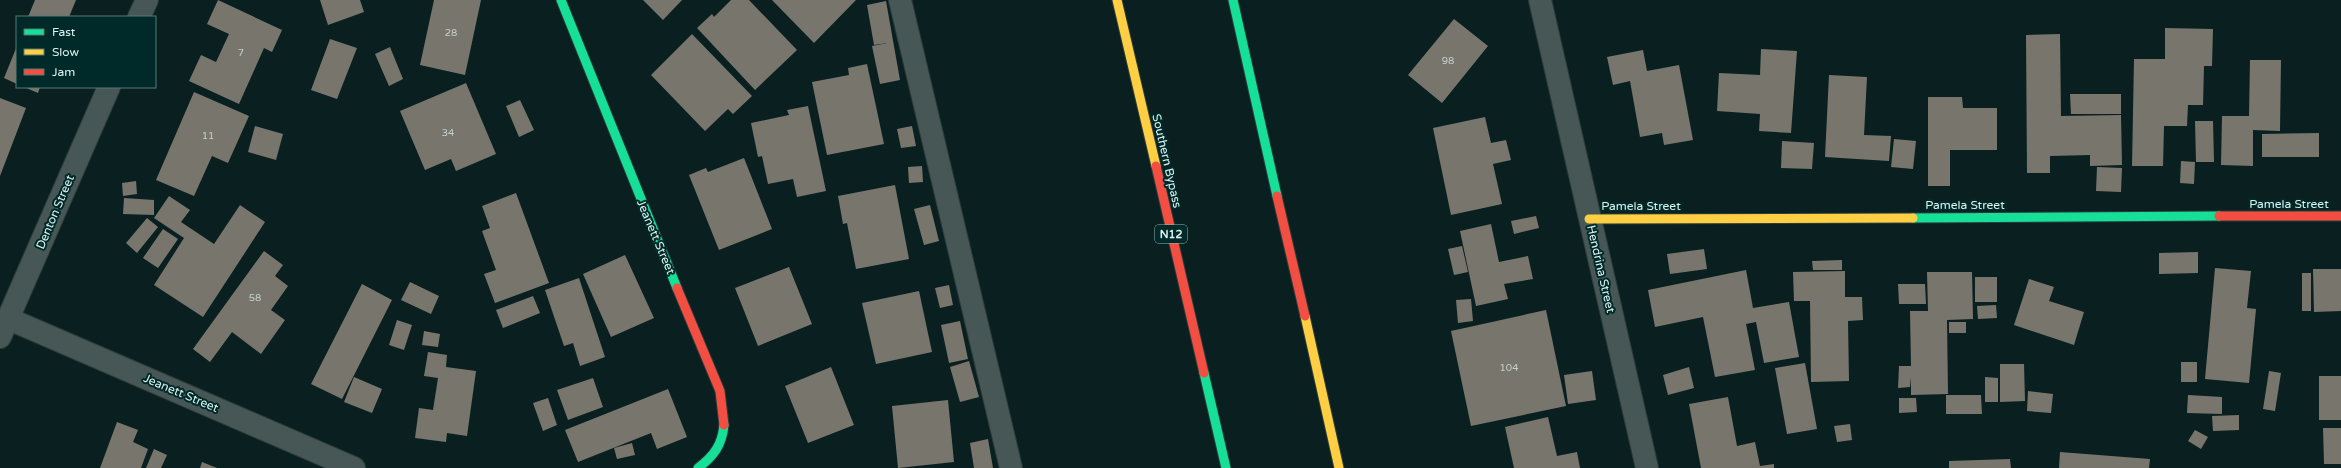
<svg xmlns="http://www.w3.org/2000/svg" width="2341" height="468" viewBox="0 0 2341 468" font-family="'Varela Round',sans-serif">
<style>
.building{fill:#78766c}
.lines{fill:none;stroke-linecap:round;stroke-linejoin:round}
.street-casing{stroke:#2d3c3b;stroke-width:24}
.fast-casing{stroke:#2d3c3b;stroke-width:11}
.slow-casing{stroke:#2d3c3b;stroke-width:11}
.jam-casing{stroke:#2d3c3b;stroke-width:11}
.street{stroke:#465756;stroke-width:22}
.fast{stroke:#16e098;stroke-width:9}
.slow{stroke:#ffcf43;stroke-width:9}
.jam{stroke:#f24e42;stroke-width:9}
.labels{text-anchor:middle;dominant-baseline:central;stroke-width:4;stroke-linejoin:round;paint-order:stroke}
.number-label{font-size:10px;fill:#c2d2ce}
.shield{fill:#002a29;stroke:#99b5b4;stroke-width:1}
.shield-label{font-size:11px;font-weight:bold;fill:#dbf1ef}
.street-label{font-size:12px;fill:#dbf1ef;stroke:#002a29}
</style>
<rect width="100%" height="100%" fill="#0a2020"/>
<path class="building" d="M35 0H76L69 17H28Z
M218 0 282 30 272 52 264 48 239 104 189 81 201 55 216 62 229 34 207 24Z
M320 0H360L364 12 328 25Z
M434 0H481L465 75 420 65Z
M643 0H682L663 20Z
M731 0H749L797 50 755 90 697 28 712 14 714 17Z
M772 0H856L814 43Z
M886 1 900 80 880 84 872 46 887 43 874 45 867 5Z
M1454 19 1488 46 1442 103 1408 75Z
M2165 28 2213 29 2212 66H2204L2203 105H2188L2187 126H2164L2163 166H2132L2134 59H2165Z
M692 34 752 96 733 114 728 109 705 131 651 75Z
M2060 34 2061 116 2121 115 2122 165 2090 166V155L2050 156V173H2027L2026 35Z
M330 39 357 48 337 99 311 90Z
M17 46V84L4 78Z
M390 47 403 79 389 86 375 54Z
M1761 49 1797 51 1791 133 1759 131 1760 114 1717 111 1719 73 1760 75Z
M1643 50 1647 71 1679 65 1693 140 1664 145 1662 133 1640 137 1630 81 1613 85 1607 57Z
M2250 60H2281L2280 131 2253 130V166L2221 165 2222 116H2249Z
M867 64 884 144 827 155 812 82 849 75 848 68Z
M1829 75 1867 77 1864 135 1891 136 1889 161 1825 157Z
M466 83 496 154 456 171 451 159 425 170 400 111Z
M24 87H40L38 93Z
M194 92 249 116 228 163 212 156 194 196 156 180Z
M2070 94H2121V114H2071Z
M1928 97H1962L1963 108H1997V150H1950V186H1928Z
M0 98 26 108 0 176Z
M520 100 534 130 519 137 506 106Z
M808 106 826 191 797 197 793 179 768 184 762 156 758 157 751 123 789 115 787 110Z
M1485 117 1491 143 1506 140 1511 160 1493 164 1502 204 1451 215 1433 128Z
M2195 121H2213L2214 162H2196Z
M255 126 283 134 276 160 248 152Z
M912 126 916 146 901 148 897 129Z
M2319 133V157H2262V134Z
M1894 139 1916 141 1913 169 1891 167Z
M1782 141 1814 143 1812 169 1781 168Z
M744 158 772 229 719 250 689 175 706 168 708 172Z
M2181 161 2195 162 2194 184 2180 183Z
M922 166 923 182 909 183 908 167Z
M2097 167 2122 168 2121 192 2096 191Z
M136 181 137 194 123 196 122 183Z
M895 185 909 259 856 269 847 223 843 224 838 196Z
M516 193 549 283 495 303 484 274 496 270 482 231 490 228 482 206Z
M169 196 190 210 181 222 214 244 240 205 265 222 203 317 154 285 184 238 154 218Z
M124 198 154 200V215L123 214Z
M930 205 939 241 924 245 914 209Z
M1536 216 1539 228 1514 234 1511 221Z
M147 218 158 227 137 253 126 243Z
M1491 224 1499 262 1528 256 1533 279 1504 284 1508 299 1476 306 1460 231Z
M163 229 178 239 158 268 143 258Z
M1462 246 1468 272 1454 275 1448 249Z
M1704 249 1707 269 1670 274 1667 254Z
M264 251 283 265 275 276 288 286 271 310 285 320 261 354 232 332 210 362 193 349Z
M2198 252V273L2159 274V253Z
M625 255 654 318 611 337 583 274Z
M1842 260V270H1813L1812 261Z
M789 267 812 324 758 346 735 288Z
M2215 268 2251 271 2247 308 2256 309 2249 383 2205 379Z
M2313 269H2341V311L2314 312Z
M1746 270 1753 308 1789 302 1799 357 1764 363 1756 322 1746 324 1755 370 1715 377 1703 317 1655 327 1648 290Z
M1845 271V297H1862L1863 320 1848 321 1849 381 1811 382 1810 301H1794L1793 272Z
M1927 272H1972L1973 319 1947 320 1948 394 1911 395V377L1910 387 1898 388 1899 366H1911L1910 311H1928Z
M2302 273H2311V311H2302Z
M1975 277H1997V302H1975Z
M579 278 605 357 580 366 573 343 564 346 545 290Z
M2029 279 2054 287 2049 301 2084 312 2074 345 2014 325Z
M410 282 439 296 431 314 401 300Z
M362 284 392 300 342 399 311 384Z
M1898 284H1925L1926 304H1899Z
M949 285 953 305 940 308 935 288Z
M919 291 932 352 876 364 862 303Z
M533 296 540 313 503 328 496 310Z
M1471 299 1473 321 1458 323 1456 300Z
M1996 305 1997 318 1978 319 1977 306Z
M1546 310 1566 406 1471 426 1451 331Z
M397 320 412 325 404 350 389 345Z
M960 321 968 359 949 363 941 325Z
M1949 322H1966V333H1949Z
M424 331 440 334 438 347 422 345Z
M428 352 447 355 446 367 476 371 467 436 447 433 446 442 415 438 419 408 433 410 438 378 424 376Z
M969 361 979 397 960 402 950 367Z
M2181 362H2197V382H2181Z
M1805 363 1817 429 1787 434 1775 368Z
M2000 364H2024L2025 401 2000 402Z
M831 367 854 425 808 443 785 386Z
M1689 367 1694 388 1668 395 1663 375Z
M1592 371 1596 400 1568 404 1564 375Z
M2269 371 2281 373 2275 411 2263 409Z
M2319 376H2341V420H2319Z
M354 377 382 389 372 413 344 402Z
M1985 377 1998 378V402H1985Z
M593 378 603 407 568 420 557 390Z
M668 389 687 437 657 449 651 433 578 462 565 430Z
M2028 391 2053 394 2051 413 2027 411Z
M1946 395H1981L1982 414H1946Z
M2188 395 2222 397V414L2187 413Z
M1728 397 1737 446 1755 442 1760 466 1774 464V468H1701L1689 404Z
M548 398 557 425 543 431 533 403Z
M1899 398H1916L1917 412 1899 413Z
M948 400 954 462 898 468 892 406Z
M2239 415V430L2213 431 2212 416Z
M1548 417 1557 456 1577 452 1580 468H1514L1505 427Z
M117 422 138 430 133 442 148 449 141 468H100Z
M1850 424 1852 440 1837 442 1834 426Z
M2323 428H2341V464H2324Z
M2195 430 2208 437 2201 449 2188 441Z
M988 439 993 468H974L970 443Z
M632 443 635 455 617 459 614 448Z
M154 449 167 455 161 468H146Z
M2060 452 2150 459 2149 468H2059Z
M2010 459 2011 468H1949V461Z
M202 462 217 468H200Z"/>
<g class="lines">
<g class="street-casing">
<path id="street" d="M900 0 1011 468
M1540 0 1647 468
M139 17 147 0
M9 319 354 468
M0 337 109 87"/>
</g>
<g class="fast-casing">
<path id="fast" d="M561 0 677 288
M1233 0 1277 196
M1913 218 2219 216
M1204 373 1226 468
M698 468C714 456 722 445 724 425"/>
</g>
<g class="slow-casing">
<path id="slow" d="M1117 0 1156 166
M1589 219 1913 218
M1305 316 1339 468"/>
</g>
<g class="jam-casing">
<path id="jam" d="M1156 166 1204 373
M1277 196 1305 316
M2219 216H2341
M677 288 720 391 724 425"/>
</g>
<use href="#street" class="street"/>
<use href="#fast" class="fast"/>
<use href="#slow" class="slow"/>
<use href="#jam" class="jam"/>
</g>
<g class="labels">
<g class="number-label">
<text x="451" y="33">28</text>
<text x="241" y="53">7</text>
<text x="1448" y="61">98</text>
<text x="448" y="133">34</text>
<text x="208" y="136">11</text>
<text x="255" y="298">58</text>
<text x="1509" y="368">104</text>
</g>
<rect class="shield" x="1155" y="225" width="32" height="18" rx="3"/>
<g class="shield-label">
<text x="1171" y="234">N12</text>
</g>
<g class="street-label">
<text transform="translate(1167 161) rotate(77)">Southern Bypass</text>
<text x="2289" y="204">Pamela Street</text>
<text x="1965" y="205">Pamela Street</text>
<text x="1641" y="206">Pamela Street</text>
<text transform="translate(55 212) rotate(-67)">Denton Street</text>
<text transform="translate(656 237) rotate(67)">Jeanett Street</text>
<text transform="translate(1601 269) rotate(77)">Hendrina Street</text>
<text transform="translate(181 393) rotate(23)">Jeanett Street</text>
</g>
</g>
<rect x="16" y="16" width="140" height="72" fill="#002a29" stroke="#587a78"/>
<rect x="24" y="29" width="20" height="6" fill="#16e098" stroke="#587a78"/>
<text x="52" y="36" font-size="12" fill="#dbf1ef">Fast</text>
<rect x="24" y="49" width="20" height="6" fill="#ffcf43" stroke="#587a78"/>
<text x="52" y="56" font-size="12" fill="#dbf1ef">Slow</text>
<rect x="24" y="69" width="20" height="6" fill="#f24e42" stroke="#587a78"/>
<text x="52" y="76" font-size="12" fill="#dbf1ef">Jam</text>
</svg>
